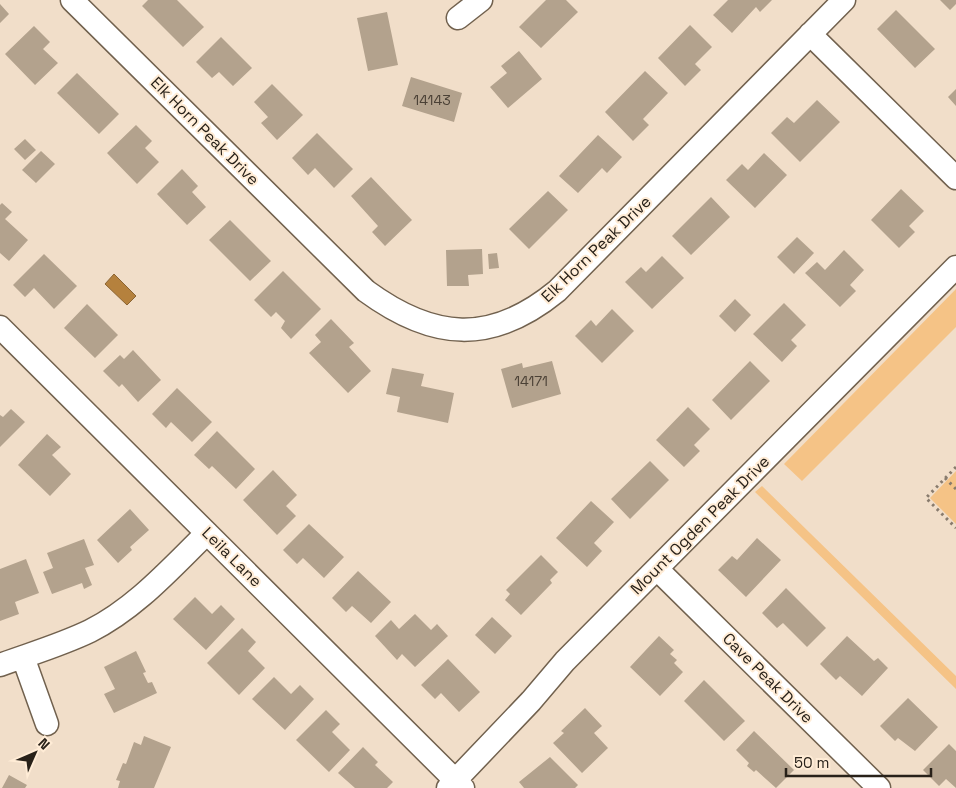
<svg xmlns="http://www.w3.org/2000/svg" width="956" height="788" viewBox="0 0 956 788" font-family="'Space Grotesk',sans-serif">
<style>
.green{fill:#f5c386}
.water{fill:#b5813d;stroke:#8b6432}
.building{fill:#b3a28d}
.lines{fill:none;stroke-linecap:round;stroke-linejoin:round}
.minor-casing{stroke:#71614e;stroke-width:25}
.path{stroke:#887b6d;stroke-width:3;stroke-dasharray:2.5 4;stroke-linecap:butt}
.minor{stroke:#fff;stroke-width:22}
.labels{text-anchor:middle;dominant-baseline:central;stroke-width:4;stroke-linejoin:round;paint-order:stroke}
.number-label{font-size:14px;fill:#4b4136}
.street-label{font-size:16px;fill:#282119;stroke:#ffecd6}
</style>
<rect width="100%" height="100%" fill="#f1dec9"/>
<path class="green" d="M956 289V327L802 481 784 464Z
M956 471V524L930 498Z
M762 486 956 676V689L755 492Z"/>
<path class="water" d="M114 274 136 296 127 305 105 284Z"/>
<path class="building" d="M148 0H177L204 27 183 47 142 6Z
M546 0H566L578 12 541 48 519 27Z
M728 0H772L760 12 756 7 732 33 713 15Z
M940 0H956V4L950 10Z
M0 4 9 14 0 23Z
M896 10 935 49 915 68 877 29Z
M387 12 398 65 368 71 357 18Z
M690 25 712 47 695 64 701 70 685 86 658 58Z
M34 26 50 42 43 49 58 63 35 85 5 54Z
M221 37 252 68 233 86 219 72 212 78 196 62Z
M519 51 542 79 508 108 490 87 507 73 501 66Z
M645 71 668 93 643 119 649 125 633 141 605 112Z
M77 73 119 114 99 134 57 93Z
M411 77 462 93 454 122 402 106Z
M272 84 303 115 277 140 261 123 268 117 254 102Z
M956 89V106L948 97Z
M817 100 840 122 800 162 771 133 787 117 794 123Z
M136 125 152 141 145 148 159 162 137 184 107 153Z
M317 133 353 169 334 188 315 168 308 175 292 158Z
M598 135 622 157 607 173 602 168 578 193 559 176Z
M25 139 36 150 25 160 14 149Z
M41 151 55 164 36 183 22 170Z
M764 153 787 175 755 208 726 180 742 164 748 170Z
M182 169 198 186 192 192 206 207 187 225 157 194Z
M371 177 412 220 385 246 372 232 378 226 351 196Z
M901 189 924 211 909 226 915 232 899 248 871 220Z
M548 191 568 210 529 249 509 229Z
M711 197 730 217 691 255 672 236Z
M2 203 12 212 5 219 28 240 9 261 0 253V205Z
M230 220 271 261 250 281 209 240Z
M797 237 814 253 794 274 777 257Z
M482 249 483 274 468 275 469 286H447L446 250Z
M844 250 864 270 850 285 856 291 840 307 805 273 817 262 825 270Z
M497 253 499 268 489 269 488 254Z
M44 254 77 286 54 309 34 288 25 297 13 285Z
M662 256 684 278 652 309 625 282 641 267 646 272Z
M283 271 321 309 291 339 281 328 285 321 276 312 271 317 254 300Z
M735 299 751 315 735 332 719 316Z
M784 303 806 325 791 340 797 346 782 362 753 334Z
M87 304 118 335 95 358 64 328Z
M612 309 634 331 602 363 575 336 591 320 596 326Z
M331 319 354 343 349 347 371 371 348 393 309 353 321 342 315 335Z
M133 350 161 380 138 402 122 384 119 387 103 371 120 355 124 359Z
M552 361 561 394 512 408 501 369 522 363 523 368Z
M750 361 770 381 731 420 712 400Z
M392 368 424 374 421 386 454 393 448 423 397 412 400 397 386 394Z
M177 388 212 422 192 442 171 422 166 428 152 414Z
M688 407 710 429 694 445 700 451 684 467 656 440Z
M11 409 25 422 0 447V415L3 417Z
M217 431 255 469 236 489 212 466 209 469 194 455Z
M47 434 61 447 52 455 71 474 50 496 18 465Z
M650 461 669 480 630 519 611 499Z
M273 470 297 495 286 506 296 516 277 535 243 500Z
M591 501 614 522 594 543 602 551 587 567 556 538Z
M130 509 149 530 130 547 132 550 118 563 97 540Z
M309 524 344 557 324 578 303 558 297 564 283 550Z
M757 538 781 560 746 597 718 570 732 556 737 560Z
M84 539 94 565 85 568 92 585 84 589 82 583 52 594 43 572 53 568 47 553Z
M541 555 558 572 550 580 552 583 521 615 505 600 510 594 506 590Z
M26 559 39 593 15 602 19 614 0 621V569Z
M358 571 391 602 371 623 352 606 346 612 332 598Z
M786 588 826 628 807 647 783 623 777 628 762 613Z
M195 597 212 614 221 605 235 619 206 650 173 619Z
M415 614 431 630 437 624 448 636 415 667 402 654 397 660 375 636 391 620 399 629Z
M492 617 512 636 495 654 475 635Z
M242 628 256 642 248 651 265 668 239 695 207 663Z
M659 636 674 650 670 654 677 660 674 663 683 672 660 696 630 667Z
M847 636 874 661 878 658 888 668 862 696 840 676 836 680 820 664Z
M136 651 146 672 143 673 148 683 152 682 157 693 114 713 104 694 115 689 104 667Z
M448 659 480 692 459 712 441 693 435 699 421 685Z
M274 677 291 694 300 685 314 699 285 730 252 699Z
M704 680 745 721 724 741 684 701Z
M908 698 938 727 915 751 898 738 895 741 880 726Z
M585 708 602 726 594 733 608 748 582 773 553 743 564 733 561 731Z
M326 710 340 724 332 732 350 750 329 772 296 740Z
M754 731 794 770 776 788 756 770 754 772 747 766 749 763 736 750Z
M144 736 171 747 154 788H118L120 781 116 780 123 763 126 764 134 742 141 745Z
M949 744 956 751V788L946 779 939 786 923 770Z
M363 747 378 762 375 765 393 782 387 788H355L338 773Z
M550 757 578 785 575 788H524L519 782Z
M9 775 27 785 25 788H2Z"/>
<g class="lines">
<g class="minor-casing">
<path id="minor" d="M72 0 366 291C433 340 491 345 557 291L844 0
M458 18 481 0
M810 34 956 178
M0 327 463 788
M657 569 879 788
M23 657 47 724
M0 665C30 654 61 645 90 631 136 608 171 568 207 533
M448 788 531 701 565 661 956 267"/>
</g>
<path class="path" d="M956 467 926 498 956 528
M945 478 956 489"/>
<use href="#minor" class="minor"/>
</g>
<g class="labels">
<g class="number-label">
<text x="432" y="100">14143</text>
<text x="531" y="381">14171</text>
</g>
<g class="street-label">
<text transform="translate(205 131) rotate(45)">Elk Horn Peak Drive</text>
<text transform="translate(596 249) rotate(-44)">Elk Horn Peak Drive</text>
<text transform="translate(700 525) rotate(-45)">Mount Ogden Peak Drive</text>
<text transform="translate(232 557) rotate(45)">Leila Lane</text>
<text transform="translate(768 678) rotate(45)">Cave Peak Drive</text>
</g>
</g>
<g transform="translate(35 753) rotate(45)" stroke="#ffecd6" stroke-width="4" paint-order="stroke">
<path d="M0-4L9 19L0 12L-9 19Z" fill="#282119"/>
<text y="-8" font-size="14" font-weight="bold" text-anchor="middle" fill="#282119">N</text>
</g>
<path d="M786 768v8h145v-8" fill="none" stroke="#282119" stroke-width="2.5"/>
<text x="794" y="768" font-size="15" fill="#282119" stroke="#ffecd6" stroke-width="4" paint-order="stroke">50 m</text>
</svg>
